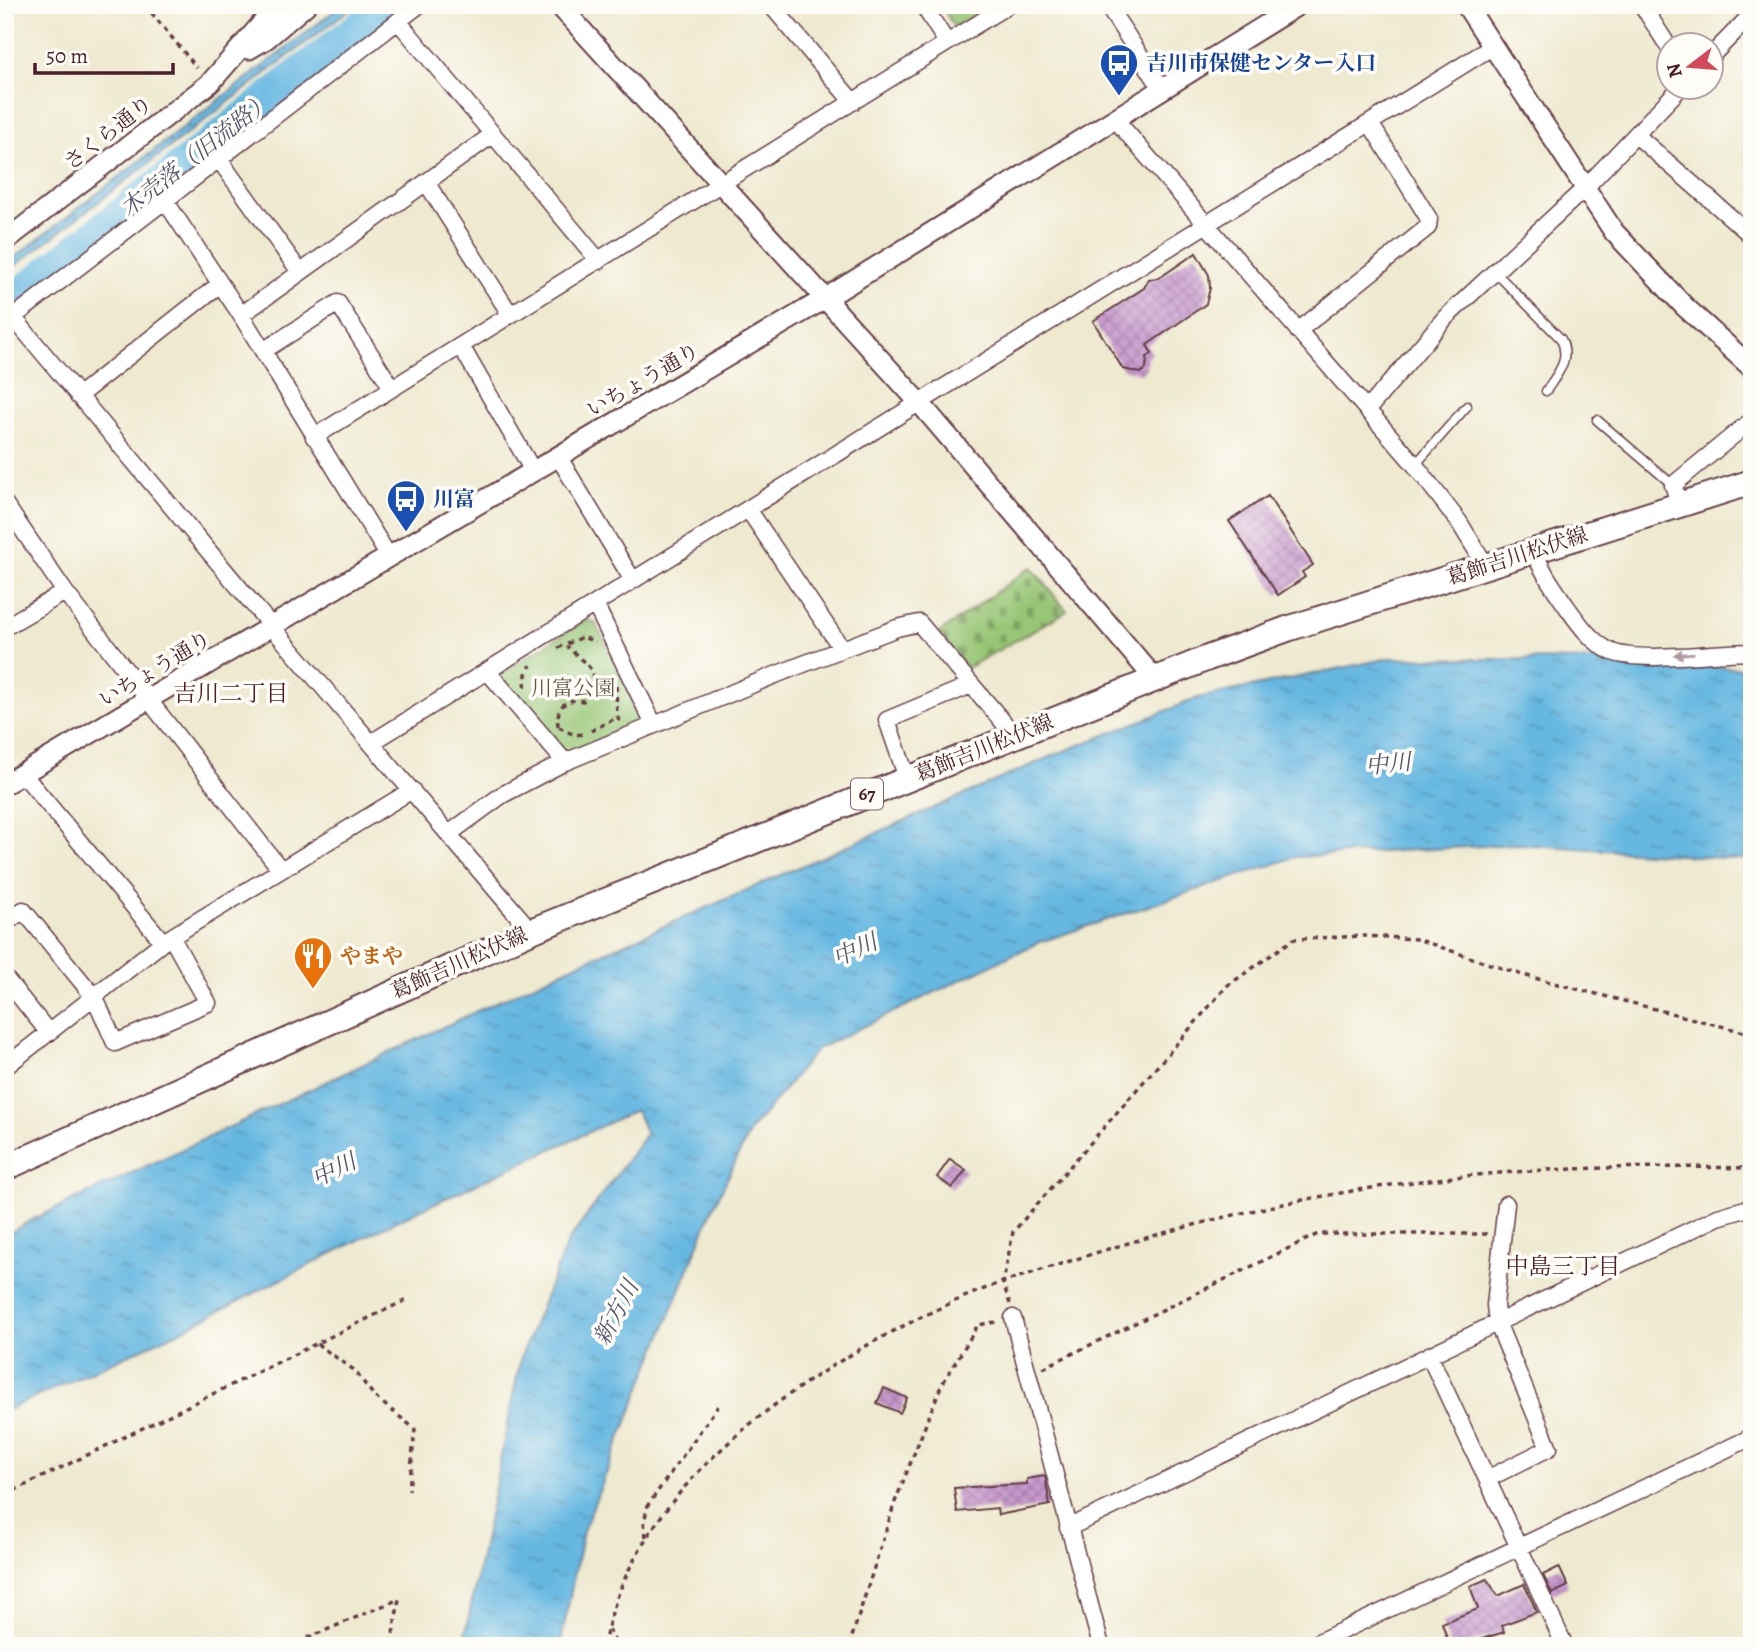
<svg xmlns="http://www.w3.org/2000/svg" width="1757" height="1651" viewBox="0 0 1757 1651" font-family="Alegreya,'Noto Serif JP',serif">
<style>
.green{fill:#97c675;stroke:#707250;stroke-width:2}
.cemetery{fill:url(#cemetery-stones);stroke:#707250;stroke-width:2}
.water{fill:url(#water-ripples);stroke:#586c86;stroke-width:2}
.lines{fill:none;stroke-linecap:round;stroke-linejoin:round}
.river{stroke:#66b8e1;stroke-width:33}
.building{fill:url(#building-cross-hatch)}
.service-casing{stroke:#633d44;stroke-width:11}
.minor-casing{stroke:#633d44;stroke-width:19}
.tertiary-casing{stroke:#633d44;stroke-width:23}
.primary-casing{stroke:#633d44;stroke-width:28}
.path{stroke:#633d44;stroke-width:3.5;stroke-dasharray:5 5;stroke-linecap:butt}
.service{stroke:#fff;stroke-width:8}
.minor{stroke:#fff;stroke-width:16}
.tertiary{stroke:#fff;stroke-width:19}
.primary{stroke:#fff;stroke-width:24}
.oneway{fill:#ae9aa0}
.labels{text-anchor:middle;dominant-baseline:central;stroke-width:7;stroke-linejoin:round;paint-order:stroke}
.shield{fill:#fdfcf7;stroke:#806168;stroke-width:2}
.shield-label{font-size:19px;font-weight:bold;fill:#4a1f2b}
.transit-label{font-size:21px;font-weight:bold;fill:#164399;stroke:#fdfcf7;text-anchor:start}
.street-label{font-size:21px;fill:#4a1f2b;stroke:#fdfcf7}
.park-label{font-size:21px;fill:#655945;stroke:#fdfcf7}
.food-label{font-size:21px;font-weight:bold;fill:#c56008;stroke:#fdfcf7;text-anchor:start}
.water-label{font-size:23px;font-style:italic;fill:#54556b;stroke:#fdfcf7}
.neighbourhood-label{font-size:23px;fill:#4a1f2b;stroke:#fdfcf7}
</style>
<defs>
<pattern id="cemetery-stones" width="16" height="16" patternUnits="userSpaceOnUse" patternTransform="scale(1.75)"><rect width="16" height="16" fill="#97c675"/><path d="M2 7V4a2 2 0 0 1 4 0v3zM10 15v-3a2 2 0 0 1 4 0v3z" fill="#7da060"/></pattern>
<pattern id="water-ripples" width="26" height="14" patternUnits="userSpaceOnUse" patternTransform="scale(1.75)"><rect width="26" height="14" fill="#66b8e1"/><path d="M2 4q2-2 4 0t4 0M15 11q2-2 4 0t4 0" fill="none" stroke="#5695b7"/></pattern>
<pattern id="building-cross-hatch" width="8" height="8" patternUnits="userSpaceOnUse" patternTransform="scale(1.75)"><rect width="8" height="8" fill="#c899ce"/><path d="M0 0l8 8M0 8l8-8" fill="none" stroke="#a47ca7"/></pattern>
</defs>
<rect width="100%" height="100%" fill="#fdfcf7"/>
<filter id="ink" filterUnits="userSpaceOnUse"><feTurbulence type="fractalNoise" baseFrequency=".0143" numOctaves="2"/><feDisplacementMap in="SourceGraphic" scale="14" xChannelSelector="R" yChannelSelector="G"/><feConvolveMatrix kernelMatrix="1 2 1 2 8 2 1 2 1" color-interpolation-filters="sRGB"/></filter>
<filter id="wash" filterUnits="userSpaceOnUse"><feTurbulence type="fractalNoise" baseFrequency=".00686" numOctaves="4" result="noise"/><feDisplacementMap in="SourceGraphic" scale="28" xChannelSelector="R" yChannelSelector="G"/><feGaussianBlur stdDeviation="1.57" result="paint"/><feColorMatrix in="noise" values="0 0 0 0 0 0 0 0 0 0 0 0 0 0 0 0 0 1.4 0 .05"/><feComposite in="paint" operator="in"/></filter>
<g filter="url(#wash)">
<rect width="100%" height="100%" fill="#eee9cf"/>
<path class="green" d="M941 5H990L954 27Z
M586 620 595 623 643 716 639 721 570 754 564 753 501 680 502 673Z"/>
<path class="cemetery" d="M1031 567 1067 611 967 668 939 633Z"/>
<path class="water" d="M342 5H355L11 269 6 264Z
M1390 658 1596 660 1752 669V860L1517 844 1295 857 1037 943 817 1049 750 1131 713 1208 583 1531 560 1646H463L521 1357 567 1243 646 1134 636 1110 398 1220 176 1333 5 1411V1235L34 1219 571 967 1052 756 1198 698Z"/>
<g class="lines">
<path class="river" d="M5 306 387 5"/>
</g>
<g id="blocks">
<path class="building" d="M1196 253 1209 275 1210 288 1206 304 1147 345 1152 354 1147 357 1146 369 1141 373 1123 369 1093 321 1144 288 1149 279 1159 278Z
M1268 496 1313 565 1302 572 1305 577 1278 595 1229 521Z
M950 1159 966 1170 952 1188 937 1177Z
M884 1388 907 1398 900 1413 877 1403Z
M1045 1476 1050 1505 998 1515 997 1508 957 1512 954 1488 1027 1484V1479Z
M1559 1567 1568 1586 1552 1594 1543 1575Z
M1487 1579 1498 1596 1524 1584 1537 1612 1502 1625 1504 1632 1460 1646H1450L1442 1623 1478 1609 1470 1586Z"/>
</g>
</g>
<g filter="url(#ink)">
<use href="#blocks" fill-opacity="0" stroke="#633d44" stroke-width="2"/>
<g class="lines">
<g class="service-casing">
<path id="service" d="M1494 271 1561 339C1571 360 1558 373 1546 391
M1597 420 1673 485
M1415 465 1467 406"/>
</g>
<g class="minor-casing">
<path id="minor" d="M771 5 852 101
M923 5 947 43
M1107 5 1162 89
M1642 5 1670 49
M398 21 599 261
M1712 55 1752 14
M1114 118 1415 465 1459 522 1486 566
M1636 135 1752 236
M218 158 300 272
M426 182 510 314
M164 199 241 315 389 557
M241 315 492 135
M13 317 272 627 531 931
M7 322 419 5
M1298 331 1428 227 1429 219 1370 123
M461 346 533 471
M263 351 338 303 392 388
M78 396 220 284
M1368 409 1445 318 1584 189 1680 88
M314 437 1008 5
M558 456 632 579
M5 504 65 592 281 870
M1680 505 1673 485 1752 420
M748 509 842 649
M1534 551C1542 572 1554 588 1567 607 1579 624 1592 643 1612 652 1640 663 1718 652 1752 652
M595 604 653 723
M5 627 65 592
M489 673 565 762
M371 743 1492 47
M23 774 163 942
M907 778 887 720 971 685
M450 833 502 795 565 762 775 675 897 628 919 623 1004 723 1010 738
M5 924 23 910 95 998 115 1043 208 1003 172 938
M5 978 49 1033
M5 1067 163 942 412 790
M1013 1318 1101 1646
M1429 1355 1565 1646
M1487 1479 1549 1448 1497 1322 1495 1305 1506 1204
M1068 1528 1718 1217 1752 1207
M1310 1646 1752 1437"/>
</g>
<g class="tertiary-casing">
<path id="tertiary" d="M559 5 918 401 1155 679
M1466 5 1614 232 1684 306 1752 368
M249 49 266 39 306 5
M5 241 210 83 278 5
M5 784 826 298 1298 5"/>
</g>
<g class="primary-casing">
<path id="primary" d="M5 1168 531 931 1208 658 1287 629 1752 482"/>
</g>
<path class="path" d="M145 5 197 68
M558 648 583 637 595 642
M616 686 617 717
M525 687 526 674 531 665
M558 726C556 710 563 697 583 701L594 688 592 670 567 646
M559 727 574 735 584 734
M591 731 617 717 620 721
M1010 1304 1003 1283 1013 1232 1227 986 1294 939 1364 936 1417 939 1519 974 1752 1034
M317 1344 354 1370 375 1397 415 1429 409 1490
M1043 1368 1318 1234H1487
M5 1495 408 1299
M646 1537 644 1522 648 1505 718 1406
M609 1629 617 1646
M289 1646 399 1599 391 1646
M604 1646C634 1475 822 1359 969 1295 1002 1281 1036 1272 1070 1261 1179 1226 1292 1198 1406 1183 1521 1167 1636 1166 1752 1168
M849 1646 895 1502 941 1386 978 1325 996 1322"/>
<use href="#service" class="service"/>
<use href="#minor" class="minor"/>
<use href="#tertiary" class="tertiary"/>
<use href="#primary" class="primary"/>
</g>
<defs><path id="oneway-solid" d="M-6-.8H1V-3.2L6.5 0L1 3.2V.8H-6Z" transform="scale(1.75)"/></defs>
<use class="oneway" href="#oneway-solid" transform="translate(1684 654) rotate(175)"/>
</g>
<defs>
<g id="bus-pin" transform="scale(2.0125)"><path d="M0 17L-7.5 6A9.5 9.5 0 1 1 7.5 6Z" fill="#1a4fb4" stroke="#fdfcf7"/><path d="M-5-6H5V4H4V6H2V4H-2V6H-4V4H-5ZM-3.5-4V0h7V-4ZM-3.5 1.2v1.5H-2V1.2ZM2 1.2v1.5H3.5V1.2Z" fill="#fff"/></g>
<g id="restaurant-pin" transform="scale(2.0125)"><path d="M0 17L-7.5 6A9.5 9.5 0 1 1 7.5 6Z" fill="#e8710a" stroke="#fdfcf7"/><path d="M-5-6h1v4h1v-4h1v4h1v-4h1v5L-1.5 .5V6h-2V.5L-5-1ZM5-6V6H3V1.5H1.5Q1.5-4 5-6Z" fill="#fff"/></g>
</defs>
<g fill-rule="evenodd">
<use href="#bus-pin" x="1119" y="63"/>
<use href="#bus-pin" x="406" y="499"/>
<use href="#restaurant-pin" x="313" y="956"/>
</g>
<g class="labels">
<rect class="shield" x="851" y="778.5" width="32" height="31" rx="5"/>
<g class="shield-label">
<text x="867" y="794">67</text>
</g>
<g class="transit-label">
<text x="1146" y="63">吉川市保健センター入口</text>
<text x="433" y="499">川富</text>
</g>
<g class="street-label">
<text transform="translate(108 133) rotate(-38)">さくら通り</text>
<text transform="translate(643 380) rotate(-30)">いちょう通り</text>
<text transform="translate(1517 556) rotate(-18)">葛飾吉川松伏線</text>
<text transform="translate(155 669) rotate(-31)">いちょう通り</text>
<text transform="translate(984 748) rotate(-22)">葛飾吉川松伏線</text>
<text transform="translate(459 963) rotate(-24)">葛飾吉川松伏線</text>
</g>
<g class="park-label">
<text x="573" y="688">川富公園</text>
</g>
<g class="food-label">
<text x="340" y="956">やまや</text>
</g>
<g class="water-label">
<text transform="translate(196 155) rotate(-38)">木売落（旧流路）</text>
<text transform="translate(1388 764) rotate(-6)">中川</text>
<text transform="translate(855 950) rotate(-24)">中川</text>
<text transform="translate(334 1170) rotate(-26)">中川</text>
<text transform="translate(616 1313) rotate(-62)">新方川</text>
</g>
<g class="neighbourhood-label">
<text x="231" y="693">吉川二丁目</text>
<text x="1563" y="1266">中島三丁目</text>
</g>
</g>
<rect width="1757" height="1651" fill="none" stroke="#fdfcf7" stroke-width="28"/>
<g transform="translate(1690 66) rotate(254)"><circle r="33" fill="#fdfcf7" stroke="#b5a4a5" stroke-width="2"/>
<path d="M0-5L12 26L0 18L-12 26Z" fill="#d1495b"/>
<text y="-10" font-size="19" font-weight="bold" text-anchor="middle" fill="#4a1f2b">N</text>
</g>
<path d="M35 63v10h138v-10" fill="none" stroke="#4a1f2b" stroke-width="3.5"/>
<text x="46" y="63" font-size="21" fill="#4a1f2b" stroke="#fdfcf7" stroke-width="5" paint-order="stroke">50 m</text>
</svg>
